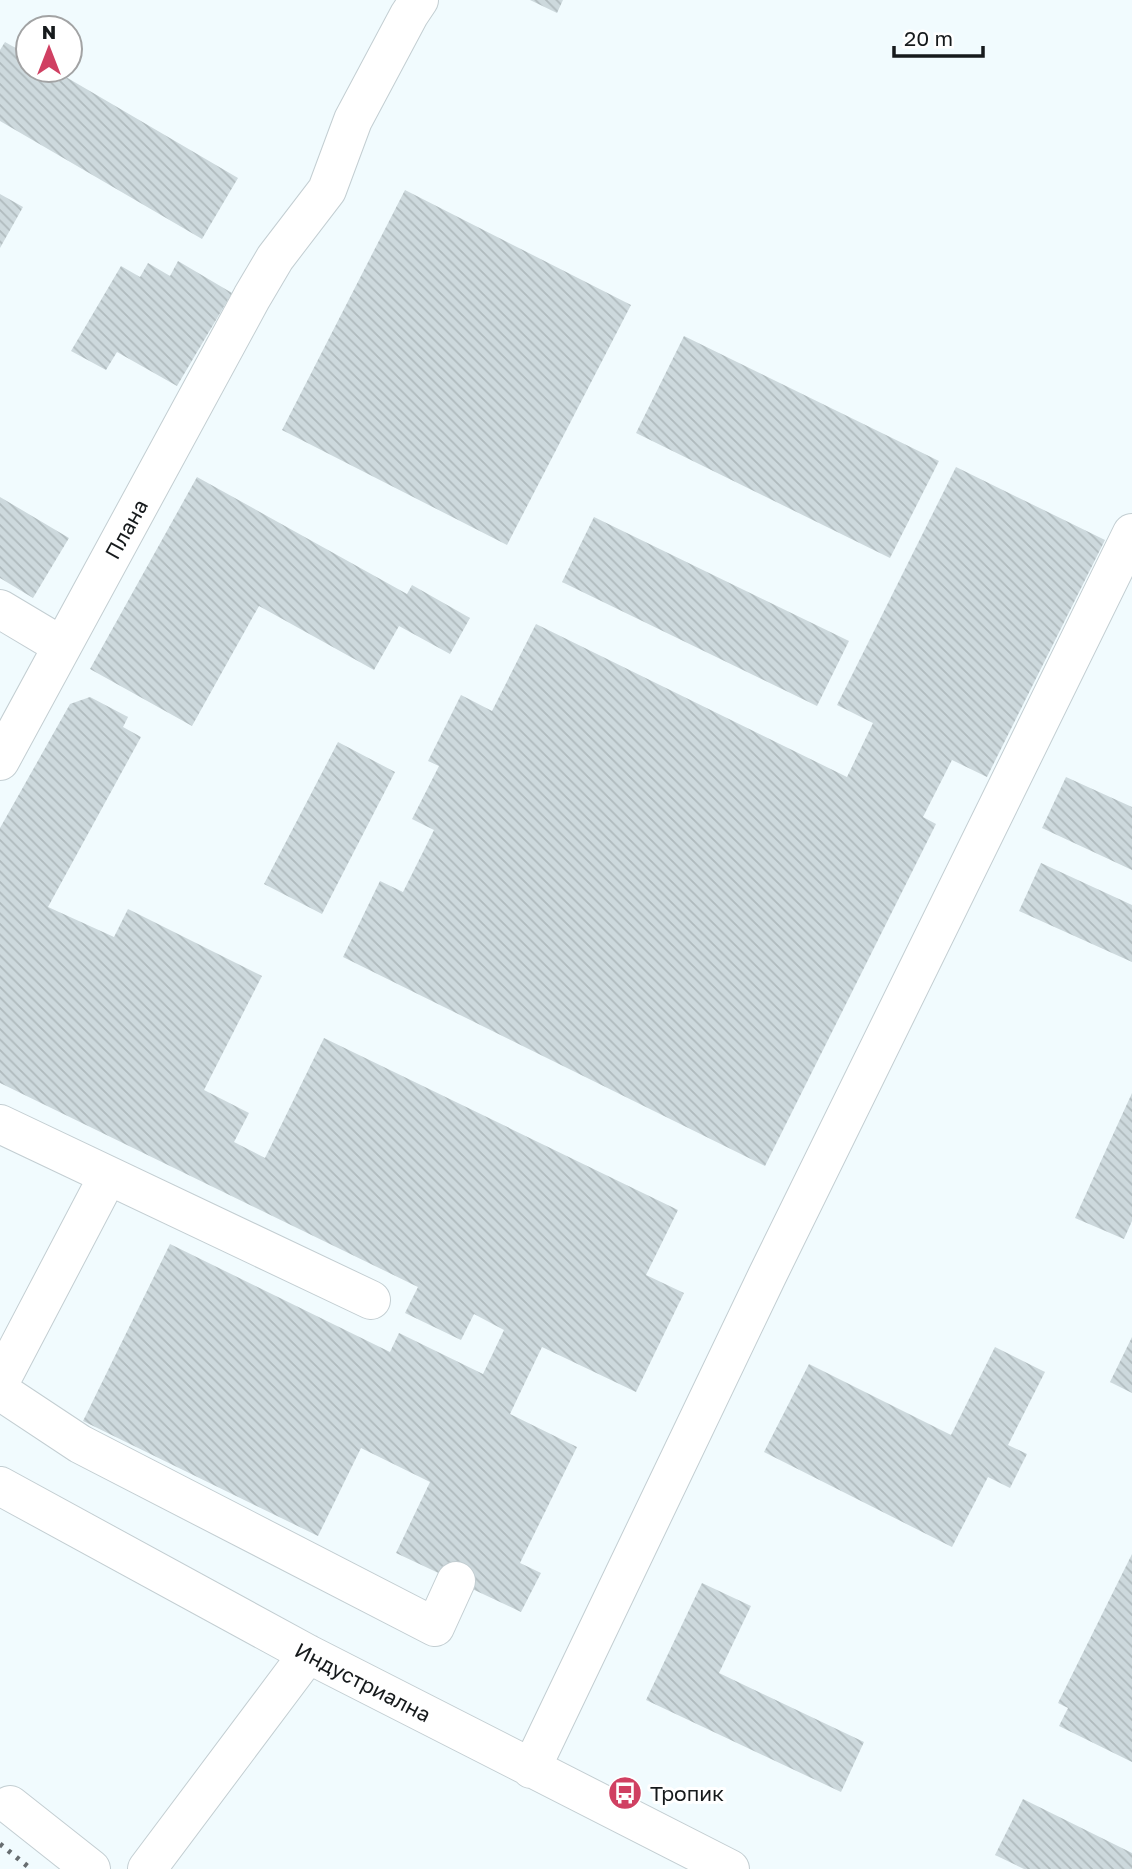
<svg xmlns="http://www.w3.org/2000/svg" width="1132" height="1869" viewBox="0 0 1132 1869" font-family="'Golos Text',sans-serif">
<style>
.building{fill:url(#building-back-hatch)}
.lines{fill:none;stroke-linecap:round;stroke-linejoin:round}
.minor-casing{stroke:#c3ced2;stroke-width:40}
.minor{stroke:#fff;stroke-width:38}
.rail{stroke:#676d70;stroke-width:5;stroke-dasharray:3.5 7;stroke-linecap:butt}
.labels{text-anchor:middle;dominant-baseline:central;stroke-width:6;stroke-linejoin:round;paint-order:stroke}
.street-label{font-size:21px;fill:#161a1c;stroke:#fff}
.poi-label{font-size:21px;fill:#161a1c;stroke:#fff;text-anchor:start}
</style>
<defs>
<pattern id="building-back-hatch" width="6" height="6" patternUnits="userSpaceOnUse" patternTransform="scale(1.75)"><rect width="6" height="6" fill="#cdd9dd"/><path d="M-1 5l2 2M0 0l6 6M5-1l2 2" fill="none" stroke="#afbabd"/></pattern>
</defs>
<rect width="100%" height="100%" fill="#f1fbfe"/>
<path class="building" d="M530 0H563L557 13Z
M5 42 28 55V70H54L238 178 202 239 0 121V50Z
M405 190 631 305 507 545 282 430Z
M0 194 23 207 0 248Z
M178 261 232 293 177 386 117 352 106 370 71 351 121 266 140 277 148 263 170 276Z
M684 336 939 461 890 558 636 433Z
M956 467 1105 540 987 777 952 760 923 817 936 824 765 1166 343 957 380 881 403 892 434 830 412 819 439 766 428 761 461 695 492 711 536 624 847 777 873 723 837 705Z
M197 477 407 594 412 585 470 618 450 654 399 626 374 670 259 606 192 726 90 669Z
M0 497 69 538 33 598 0 578Z
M594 517 849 641 817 706 562 582Z
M90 697 128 717 123 727 141 737 48 907 114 937 128 909 262 976 204 1090 249 1113 234 1142 265 1158 324 1038 678 1210 646 1275 684 1293 636 1392 542 1347 510 1414 577 1447 520 1563 541 1573 521 1612 396 1553 430 1482 361 1448 318 1536 83 1421 170 1244 390 1352 399 1333 483 1374 504 1330 474 1314 461 1340 405 1313 418 1287 0 1083V828L70 704Z
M338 742 395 772 322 914 264 884Z
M1066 777 1132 807V870L1042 828Z
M1041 863 1132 905V962L1019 911Z
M1132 1093V1221L1124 1239 1075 1218Z
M1132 1337V1393L1110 1382Z
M995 1347 1045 1372 1008 1445 1027 1454 1010 1488 988 1477 952 1547 764 1452 809 1364 951 1435Z
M1132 1554V1762L1059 1726 1068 1708 1058 1703Z
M702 1583 751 1606 719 1673 864 1742 841 1792 646 1700Z
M1023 1799 1132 1853V1869H1024L995 1855Z"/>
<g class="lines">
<g class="minor-casing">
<path id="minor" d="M0 609 62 646
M0 761 252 297 275 258 327 190 353 120 409 15 419 0
M0 1124 371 1300
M0 1382 108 1176
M0 1391 80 1444 435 1627 456 1581
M0 1486 308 1654 730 1869
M531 1769 767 1276 1132 533
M10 1805 91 1869
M147 1869 308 1654"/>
</g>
<use href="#minor" class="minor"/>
<path class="rail" d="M0 1844 31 1869"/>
</g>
<defs>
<g id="bus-disc" transform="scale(1.75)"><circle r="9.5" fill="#d04062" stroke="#fff"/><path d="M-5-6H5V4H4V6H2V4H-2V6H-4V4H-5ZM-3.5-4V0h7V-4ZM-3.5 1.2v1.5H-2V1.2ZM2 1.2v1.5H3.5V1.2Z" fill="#fff"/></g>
</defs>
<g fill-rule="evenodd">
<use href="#bus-disc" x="625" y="1793"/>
</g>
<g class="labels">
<g class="street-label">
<text transform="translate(126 529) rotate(-61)">Плана</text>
<text transform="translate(363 1682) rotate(27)">Индустриална</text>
</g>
<g class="poi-label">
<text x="650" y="1793">Тропик</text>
</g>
</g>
<g transform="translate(49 49)"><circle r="33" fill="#ffffff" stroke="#a2a3a4" stroke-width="2"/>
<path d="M0-5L12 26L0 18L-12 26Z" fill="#d04062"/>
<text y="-10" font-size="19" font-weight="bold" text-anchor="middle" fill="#161a1c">N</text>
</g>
<path d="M894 46v10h89v-10" fill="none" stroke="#161a1c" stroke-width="3.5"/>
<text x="904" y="46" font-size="21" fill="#161a1c" stroke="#ffffff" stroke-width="5" paint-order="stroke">20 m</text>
</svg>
